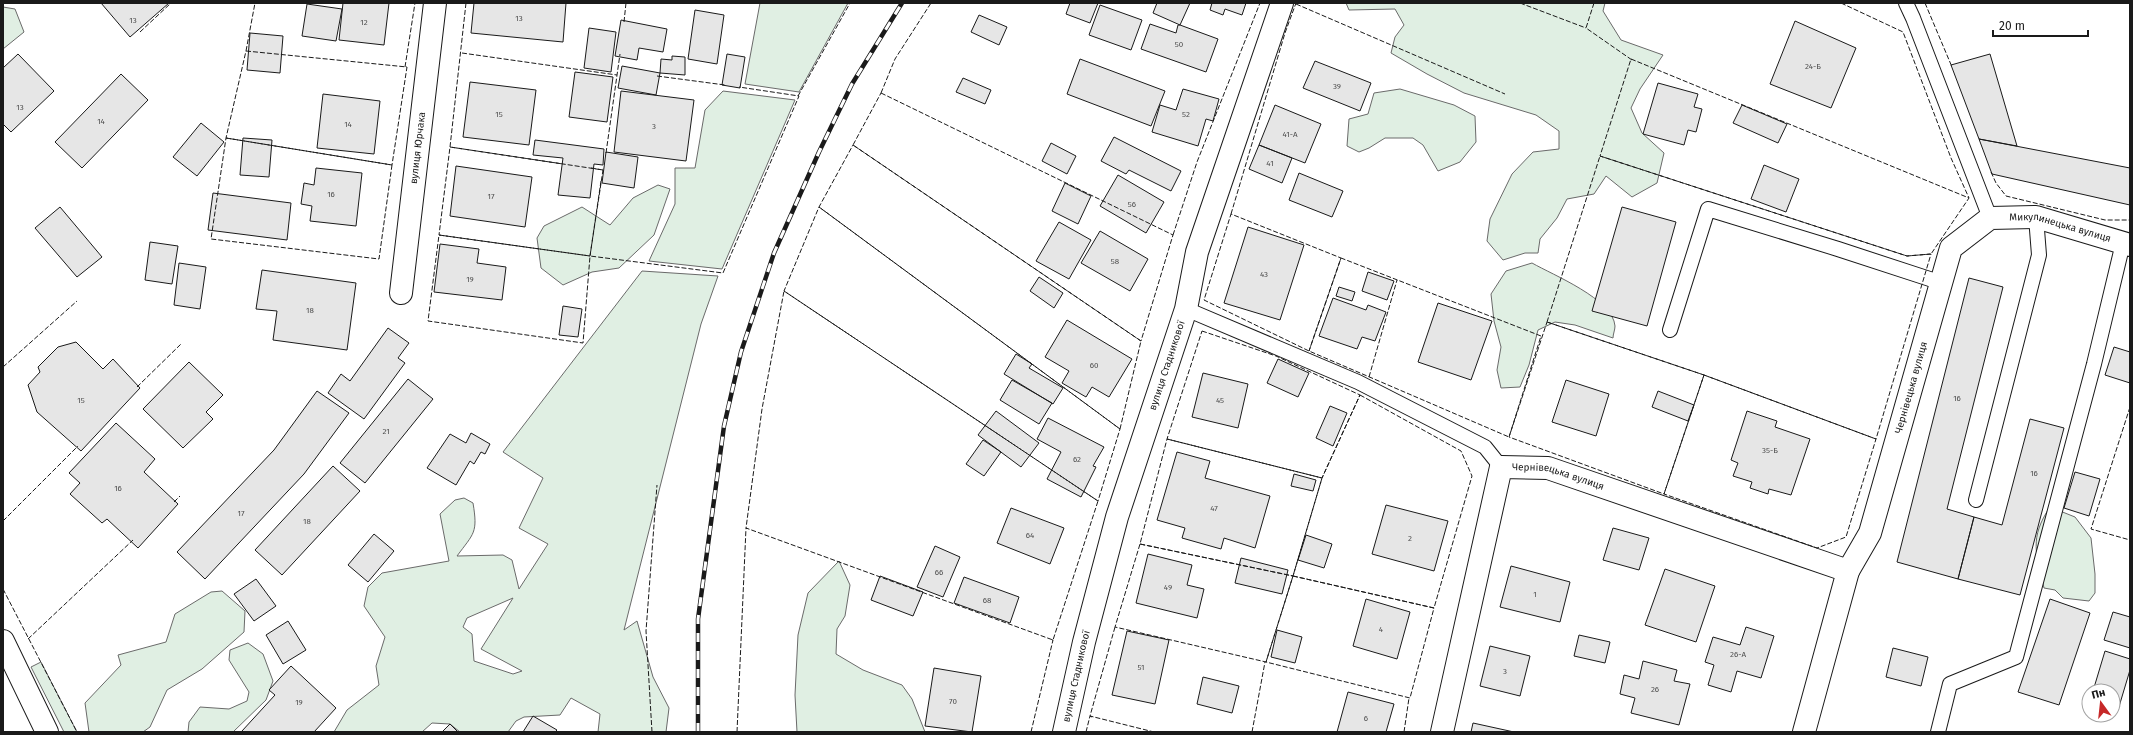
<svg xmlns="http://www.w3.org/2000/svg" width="2133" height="735" viewBox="0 0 2133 735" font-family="'Fira Sans',sans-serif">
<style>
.green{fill:#e0efe3;stroke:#6a6a6a;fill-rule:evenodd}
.building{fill:#e6e6e6;stroke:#1a1a1a}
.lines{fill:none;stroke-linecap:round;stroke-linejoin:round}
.lane-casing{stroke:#1a1a1a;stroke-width:16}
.street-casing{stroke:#1a1a1a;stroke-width:24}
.lane{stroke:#fff;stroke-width:14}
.street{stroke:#fff;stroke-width:22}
.rail-casing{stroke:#1a1a1a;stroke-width:4.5}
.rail{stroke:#fff;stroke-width:3;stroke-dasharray:9;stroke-linecap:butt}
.fence{stroke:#1a1a1a;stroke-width:1;stroke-dasharray:5 2;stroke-linecap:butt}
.labels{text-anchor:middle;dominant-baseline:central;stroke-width:3;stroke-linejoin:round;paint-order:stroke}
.number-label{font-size:8px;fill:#4d4d4d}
.street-label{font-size:10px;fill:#1a1a1a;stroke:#fff}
</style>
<rect width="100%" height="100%" fill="#fff"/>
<path class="green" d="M760 3H848L799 92 745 84Z
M1346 3H1605L1603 11 1621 40 1663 55 1640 89 1631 108 1642 133 1664 153 1657 183 1632 197 1606 176 1594 194 1567 199 1557 218 1540 239 1538 253H1525L1503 260 1487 241 1490 219 1512 174 1533 152 1559 149V131L1536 115 1464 93 1427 74 1391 53 1395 37 1404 25 1395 9 1349 10Z
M3 7 15 9 24 32 3 49Z
M1400 89 1454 105 1475 116 1476 142 1460 162 1438 171 1423 145 1413 138H1385L1369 148 1359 152 1347 146 1349 119 1368 114 1374 93Z
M723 91 795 100 722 269 649 261 675 204V168H695L705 110Z
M658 185 670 189 654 235 619 268 592 272 563 285 541 268 537 238 544 226 582 207 610 225 633 198Z
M1532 263C1553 275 1613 299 1615 326 1615 330 1613 334 1613 338L1575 325 1555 322 1538 330 1529 365 1520 387 1501 388 1497 370 1501 347 1494 321 1491 294 1506 271Z
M642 271 718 276 701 324 624 630 637 621 653 677 669 708 666 732H598L600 714 571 698 560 715 524 717 516 721 508 732H460L450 724 432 723 422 732H334L347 710 379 685 376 666 385 637 364 606 368 587 382 573 449 561 440 514 455 500 464 498 473 503C478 533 474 533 457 556L503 555 512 560 519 589 548 544 519 528 543 478 503 452ZM513 598 481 649 522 671 513 674 474 661 472 634 463 627 467 618Z
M2050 507 2075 517 2091 538 2095 574V593L2089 601 2063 598 2055 590 2044 588C2036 554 2029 538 2050 507Z
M839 561 850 585 845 616 837 629 836 654 863 670 902 685 912 699 925 732H797L795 695 798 635 808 593Z
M222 591 245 611 244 632 202 669 167 690 150 727 143 732H89L85 703 121 665 118 655 166 642 175 614 211 592Z
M248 643 263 654 273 681 266 700 233 732H188L189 722 200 707 229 709 247 701 249 692 229 660 230 650Z
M41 662 77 732H64L31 667Z"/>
<path class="building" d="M101 3H169L130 37Z
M343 3H389L384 45 339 40Z
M474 3H566L563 42 471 33Z
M1070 3H1098L1090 23 1066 14Z
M1157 3H1190L1180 25 1153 13Z
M1212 3H1246L1242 15 1225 9 1223 15 1210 10Z
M307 4 342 9 336 41 302 36Z
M1100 5 1142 20 1131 50 1089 35Z
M695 10 724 15 717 64 688 59Z
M979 15 1007 27 999 45 971 32Z
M621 20 667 29 663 52 639 48 637 60 615 56Z
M1795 21 1856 48 1831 108 1770 84Z
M1150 24 1176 33 1178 25H1180L1218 39 1206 72 1141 49Z
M589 28 616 32 611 72 584 68Z
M250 33 283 36 280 73 247 70Z
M18 54 54 91 11 132 3 124V68Z
M727 54 745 57 740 88 722 85Z
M1990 54 2017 146 1979 139 1951 65Z
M672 56 685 57V75L660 73 661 59 672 60Z
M1080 59 1165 91 1151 126 1067 94Z
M1315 61 1371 83 1360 111 1303 88Z
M622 66 660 73 656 95 618 88Z
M575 72 613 77 607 122 569 117Z
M121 74 148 100 82 168 55 142Z
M963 78 991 90 985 104 956 92Z
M470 82 536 90 529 145 463 137Z
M1658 83 1698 94 1694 107 1702 109 1696 132 1688 130 1684 145 1643 134Z
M1183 89 1219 99 1213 121 1206 119 1198 146 1152 132 1160 105 1176 110Z
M621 91 694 100 686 161 614 152Z
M323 94 380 101 374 154 317 148Z
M1275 105 1321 124 1305 163 1259 145Z
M1742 105 1787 124 1778 143 1733 123Z
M201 123 224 142 197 176 173 157Z
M1114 137 1181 171 1171 191 1129 170 1126 174 1101 161Z
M243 138 272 140 269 177 240 175Z
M1979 139 2130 168V205L1992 174Z
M535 140 604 149 603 165 594 164 590 198 558 195 563 158 533 155Z
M1051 143 1076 156 1067 174 1042 161Z
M1259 145 1292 158 1282 183 1249 169Z
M606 152 638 157 634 188 602 183Z
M1764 165 1799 179 1786 212 1751 199Z
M456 166 532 177 525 227 450 216Z
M316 168 362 173 356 226 310 221 312 206 301 204 304 183 314 185Z
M1299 173 1343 191 1332 217 1289 200Z
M1118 175 1164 202 1146 233 1100 206Z
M1065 183 1091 196 1078 224 1052 211Z
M213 193 291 203 287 240 208 230Z
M60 207 102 257 77 277 35 228Z
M1622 207 1676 222 1647 326 1592 311Z
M1059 222 1091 240 1069 279 1036 261Z
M1248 227 1304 245 1280 320 1224 303Z
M1100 231 1148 259 1130 291 1081 263Z
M150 242 178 246 172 284 145 280Z
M440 244 479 249 477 263 506 267 502 300 434 292Z
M179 263 206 267 200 309 174 305Z
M262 270 356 283 347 350 273 340 277 311 256 309Z
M1368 272 1394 281 1387 300 1362 291Z
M1039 277 1063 293 1054 308 1030 291Z
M1969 278 2003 287 1947 509 1974 517 1958 579 1897 562Z
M1339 287 1355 292 1352 301 1336 296Z
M1333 298 1366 310 1368 305 1386 312 1375 341 1362 337 1357 349 1319 336Z
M1438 303 1492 321 1471 380 1418 362Z
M563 306 582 309 578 337 559 335Z
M1067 320 1132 359 1109 397 1092 387 1086 397 1062 383 1069 371 1045 357Z
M388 328 409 343 398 358 405 363 364 419 328 393 341 374 350 381Z
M76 342 103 369 113 359 140 388 81 451 37 412 28 385 40 372 38 367 58 347Z
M2114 347 2130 352V383L2105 375Z
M1016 354 1032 364 1029 368 1063 388 1053 404 1004 374Z
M1278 359 1309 373 1298 397 1267 383Z
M189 362 223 395 206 412 213 419 183 448 143 409Z
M1203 373 1248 384 1238 428 1192 417Z
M408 379 433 399 365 483 340 463Z
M1012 380 1052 403 1039 424 1000 400Z
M1566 380 1609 394 1596 436 1552 422Z
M317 391 349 413 304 474 205 579 177 552 274 450Z
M1658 391 1694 405 1688 421 1652 407Z
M1330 406 1347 413 1333 446 1316 438Z
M996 411 1039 443 1021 467 978 435Z
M1747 411 1777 421 1775 427 1810 439 1791 495 1769 489 1768 494 1750 488 1752 482 1733 476 1738 463 1731 460Z
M1048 418 1104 447 1093 466 1096 467 1081 497 1047 479 1061 452 1037 439Z
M2030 419 2064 428 2020 595 1958 579 1974 517 2002 525Z
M116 423 155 459 144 472 178 504 138 548 107 519 102 523 70 494 80 483 69 473Z
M471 433 490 444 485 454 481 452 474 464 470 461 456 485 427 468 450 434 466 443Z
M983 440 1001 452 984 476 966 464Z
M1177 452 1210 461 1205 478 1270 496 1255 548 1224 538 1221 549 1182 538 1185 528 1157 520Z
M333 466 360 491 282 575 255 550Z
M2075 472 2100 479 2089 516 2064 508Z
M1294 474 1316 480 1313 491 1291 486Z
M1386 505 1448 521 1434 571 1372 554Z
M1011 508 1064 528 1050 564 997 543Z
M1613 528 1649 538 1639 570 1603 560Z
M374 534 394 551 368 582 348 565Z
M1306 535 1332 544 1324 568 1298 560Z
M935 546 960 557 943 597 917 587Z
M1148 554 1192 565 1187 585 1204 589 1197 618 1136 603Z
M1241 558 1288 570 1282 594 1235 583Z
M1511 566 1570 582 1560 622 1500 607Z
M1665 569 1715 586 1696 642 1645 625Z
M880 576 923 592 913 616 871 600Z
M964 577 1019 597 1010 623 954 603Z
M256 579 276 606 254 621 234 594Z
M1366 599 1410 612 1397 659 1353 646Z
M2050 599 2090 613 2059 705 2018 692Z
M2113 612 2130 617V648L2104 640Z
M288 621 306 650 283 664 266 635Z
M1746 627 1774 636 1761 678 1737 671 1731 692 1708 685 1714 665 1705 662 1713 637 1740 645Z
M1277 630 1302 637 1295 663 1271 657Z
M1127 631 1169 640 1155 704 1112 695Z
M1579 635 1610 642 1605 663 1574 656Z
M1490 646 1530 656 1520 696 1480 686Z
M1893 648 1928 657 1921 686 1886 677Z
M2105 651 2130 659V670L2118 710 2113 708V691H2093Z
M1643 661 1677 670 1674 681 1690 684 1679 725 1631 713 1635 698 1620 694 1624 675 1639 679Z
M291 666 336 708 314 732H243L242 731 275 695 269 690Z
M934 668 981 676 972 732 925 726Z
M1203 677 1239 686 1232 713 1197 704Z
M1348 692 1394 704 1386 732H1337Z
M533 716 557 730 555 732H523Z
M1473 723 1514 732H1471Z
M450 724 458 732H442Z"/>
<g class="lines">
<g class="lane-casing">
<path id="lane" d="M1906 3 1913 18 1990 218
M1186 309 1358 382 1485 447 1501 467
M1670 330 1708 209 1838 249 1942 283
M1976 500 2039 255 2036 217
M1938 732 1950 684 2016 657 2094 364 2123 243"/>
</g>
<g class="street-casing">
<g id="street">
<path id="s1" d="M401 293 435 3"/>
<path id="s2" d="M1848 571 1870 533 1951 248 1990 218 2036 217 2130 245"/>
<path d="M3 641 47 732"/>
<path id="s3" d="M1064 732 1084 642 1117 517 1186 309 1197 252 1282 3"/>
<path id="s4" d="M1442 732 1501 467 1548 468 1848 571 1804 732"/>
</g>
</g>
<use href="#lane" class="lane"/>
<use href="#street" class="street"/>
<g class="rail-casing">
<path id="rail" d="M698 732V619L724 426 741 352 774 253 819 152 852 84 902 3"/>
</g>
<use href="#rail" class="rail"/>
<path class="fence" d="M466 3 450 147 563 164
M1520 3 1586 28
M1594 3 1586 28 1632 60
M1841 3 1903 32 1951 158 1969 198
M1925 3 1952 67
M1296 4 1505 94
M624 22 626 3
M140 32 171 3
M246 51 407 67 392 165 226 138Z
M246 51 255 3
M462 53 617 75
M1631 59 1969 198 1931 254 1907 256 1600 156Z
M405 67 415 3
M657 76 725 85
M881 93 1173 235 1141 341 853 145Z
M881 93 895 59 931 3
M798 96 850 3
M226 138 392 165 379 259 211 239Z
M853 145 1141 341 1120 429 819 207Z
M450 147 603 170 590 256 439 235Z
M606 153 620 54
M1600 156 1907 256 1931 254 1876 439 1704 375 1547 322Z
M591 168 603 170V168
M1991 172 1996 183 2006 196 2105 220H2130
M601 181 590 256 723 273 799 96 739 87
M819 207 1120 429 1098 501 784 291Z
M1231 214 1285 33 1296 3
M439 235 590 256 583 343 428 321Z
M1173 235 1197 162 1260 3
M784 291 1098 501 1053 640 746 528 762 409Z
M1547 322 1704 375 1664 494 1509 437Z
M1202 331 1276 356 1360 395 1322 478 1167 439Z
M1309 351 1341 258 1541 336 1509 437 1309 351 1204 300 1231 214 1341 258 1309 351
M3 367 77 301
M1704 375 1876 439 1846 537 1817 548 1664 494Z
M1369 377 1397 280
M137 387 181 344
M1360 395 1461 451 1472 476 1434 608 1293 576 1322 478Z
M2130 407 2091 529 2130 540
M1167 439 1322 478 1293 576 1140 544Z
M174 502 180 496
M3 521 78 446
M1140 544 1293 576 1266 662 1115 627Z
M1293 576 1434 608 1410 698 1266 662Z
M3 589 77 732
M1115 627 1090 716 1154 732
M28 639 133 540
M652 732 646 631 657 485
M737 732 746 528 747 529
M1031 732 1053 640H1052
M1086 732 1090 716 1092 717
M1252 732 1265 662
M1404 732 1409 698"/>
</g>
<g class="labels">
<g class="number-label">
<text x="519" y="18">13</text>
<text x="133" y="20">13</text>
<text x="364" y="22">12</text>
<text x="1179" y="44">50</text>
<text x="1813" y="66">24-Б</text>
<text x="1337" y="86">39</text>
<text x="20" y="107">13</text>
<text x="499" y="114">15</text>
<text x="1186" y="114">52</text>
<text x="101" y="121">14</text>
<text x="348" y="124">14</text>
<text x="654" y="126">3</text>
<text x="1290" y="134">41-А</text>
<text x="1270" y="163">41</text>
<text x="331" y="194">16</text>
<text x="491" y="196">17</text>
<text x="1132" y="204">56</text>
<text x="1115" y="261">58</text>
<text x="1264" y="274">43</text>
<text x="470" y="279">19</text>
<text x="310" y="310">18</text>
<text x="1094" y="365">60</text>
<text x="1957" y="398">16</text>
<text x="81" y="400">15</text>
<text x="1220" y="400">45</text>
<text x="386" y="431">21</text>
<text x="1770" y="450">35-Б</text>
<text x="1077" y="459">62</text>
<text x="2034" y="473">16</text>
<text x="118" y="488">16</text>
<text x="1214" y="508">47</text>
<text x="241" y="513">17</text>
<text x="307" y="521">18</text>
<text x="1030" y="535">64</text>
<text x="1410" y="538">2</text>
<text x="939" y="572">66</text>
<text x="1168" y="587">49</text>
<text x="1535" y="594">1</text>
<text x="987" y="600">68</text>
<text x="1381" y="629">4</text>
<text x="1738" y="654">26-А</text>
<text x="1141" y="667">51</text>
<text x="1505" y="671">3</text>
<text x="1655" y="689">26</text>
<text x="953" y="701">70</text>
<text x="299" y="702">19</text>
<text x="1366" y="718">6</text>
</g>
<g class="street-label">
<text stroke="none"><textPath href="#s1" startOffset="146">вулиця Юрчака</textPath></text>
<text stroke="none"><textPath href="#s2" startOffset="461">Микулинецька вулиця</textPath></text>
<text stroke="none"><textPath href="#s3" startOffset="381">вулиця Стадникової</textPath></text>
<text stroke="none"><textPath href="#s2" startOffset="195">Чернівецька вулиця</textPath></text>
<text stroke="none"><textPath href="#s4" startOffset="330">Чернівецька вулиця</textPath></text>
<text stroke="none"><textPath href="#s3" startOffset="57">вулиця Стадникової</textPath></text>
</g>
</g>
<rect width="2133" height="735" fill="none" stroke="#1a1a1a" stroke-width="8"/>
<g transform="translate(2101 703) rotate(345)"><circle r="19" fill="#ffffff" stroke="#a3a3a3"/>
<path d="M0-3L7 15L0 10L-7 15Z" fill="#c62828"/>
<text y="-6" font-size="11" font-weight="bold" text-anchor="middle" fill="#1a1a1a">Пн</text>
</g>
<path d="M1993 30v6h95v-6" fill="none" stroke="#1a1a1a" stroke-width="2"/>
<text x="1999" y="30" font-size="12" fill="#1a1a1a" stroke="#ffffff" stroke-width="3" paint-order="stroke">20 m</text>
</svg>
